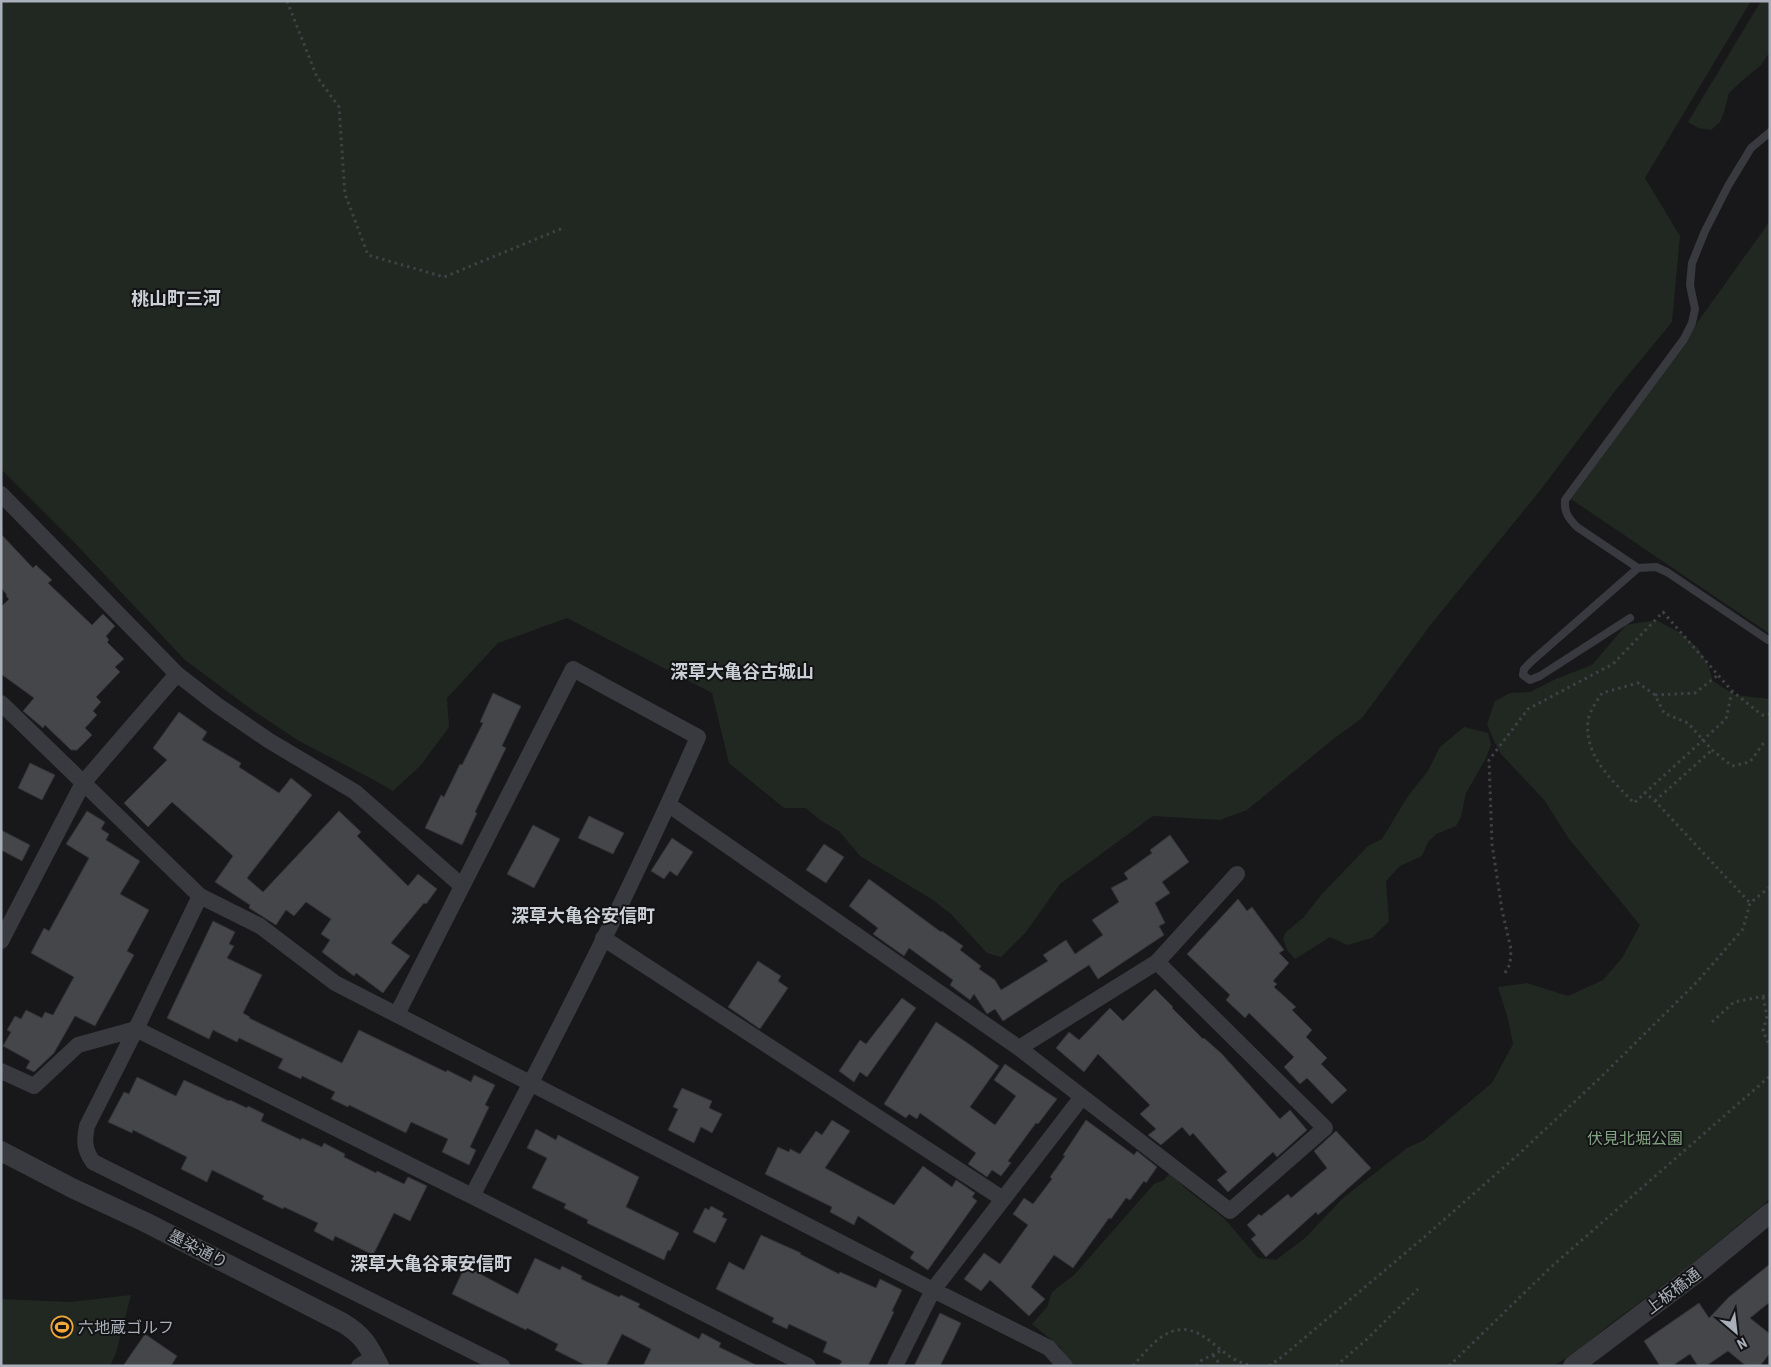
<svg xmlns="http://www.w3.org/2000/svg" width="1771" height="1367" viewBox="0 0 1771 1367" font-family="'Roboto Condensed','Noto Sans JP',sans-serif">
<style>
.green{fill:#202821}
.building{fill:#44464a;stroke:#323236}
.lines{fill:none;stroke-linecap:round;stroke-linejoin:round}
.path{stroke:#3f4146;stroke-width:3;stroke-dasharray:2.5 4;stroke-linecap:butt}
.service{stroke:#393a3f;stroke-width:8}
.minor{stroke:#393a3f;stroke-width:16}
.tertiary{stroke:#393a3f;stroke-width:20}
.labels{text-anchor:middle;dominant-baseline:central;stroke-width:4;stroke-linejoin:round;paint-order:stroke}
.park-label{font-size:16px;fill:#82a482;stroke:#131315}
.street-label{font-size:16px;fill:#aab0ba;stroke:#131315}
.poi-label{font-size:16px;fill:#aab0ba;stroke:#131315;text-anchor:start}
.neighbourhood-label{font-size:18px;font-weight:bold;fill:#cbcfd6;stroke:#131315}
</style>
<rect width="100%" height="100%" fill="#18181a"/>
<path class="green" d="M1 1H1751L1645 178 1680 236 1672 322 1615 391 1539 492 1432 623 1362 718 1332 740 1247 810 1220 820 1153 816 1060 884 1026 932 1001 957 987 953 951 914 930 898 860 856 839 831 820 820 806 808H784L729 763 712 693 567 618 498 643 447 698 449 727 421 765 393 791 374 780 299 741 251 709 185 660 73 541 1 469Z
M1761 1H1770L1769 53 1761 65 1743 80 1729 93 1724 112 1720 122 1711 130 1698 128 1688 122Z
M1770 221V634L1571 499Z
M1656 620 1679 632 1698 648 1708 665 1713 681 1735 695 1770 699V1199L1693 1263 1609 1325 1575 1353 1553 1366H1073L1060 1347 1032 1324 1047 1307 1052 1292 1074 1275 1154 1184 1164 1180 1170 1173 1185 1188 1225 1219 1258 1258 1276 1260 1305 1238 1343 1198 1407 1148 1424 1140 1492 1083 1513 1044 1508 1019 1498 987 1527 983 1568 996 1603 980 1622 958 1640 925 1569 839 1545 801 1501 754 1494 741 1487 724 1495 701 1510 693 1530 692 1558 678 1592 665 1626 625Z
M1464 727 1488 733 1491 745 1485 760 1466 793 1461 817 1456 826 1436 834 1428 842 1422 856 1400 866 1386 881 1389 921 1372 938 1347 945 1330 937 1295 959 1287 950 1283 938 1286 932 1303 918 1321 895 1368 846 1382 839 1408 796 1428 771 1440 747Z
M131 1295 116 1353 110 1366H1V1299L71 1302Z"/>
<path class="building" d="M1 534 33 568 36 565 52 580 48 583 92 625 103 614 115 626 106 636 109 640 107 642 124 659 115 667 120 672 96 697 101 702 93 711 97 715 85 728 92 735 77 750H71L45 725 43 728 23 711 34 698 1 674V607L9 599 6 596 7 595 1 588Z
M493 693 521 706 502 746 506 748 475 812 477 813 462 845 425 828 441 795 444 797 460 764 462 765 483 723 480 722Z
M179 712 207 732 202 740 241 763 239 767 279 793 291 778 312 795 247 878 263 892 339 811 361 832 357 836 408 886 418 874 437 889 426 904 424 903 391 943 410 956 383 993 356 973 354 976 322 952 330 940 321 934 331 919 306 902 294 916 286 910 276 925 249 908 250 905 215 882 233 856 172 802 148 827 124 803 167 760 153 748Z
M30 763 55 775 42 800 18 788Z
M87 811 105 822 101 829 109 834 106 840 140 861 120 894 149 910 127 951 134 955 95 1026 75 1016 54 1053 34 1072 26 1068 30 1061 3 1046 11 1032 7 1030 15 1016 21 1019 26 1010 42 1018 45 1012 53 1015 74 977 31 953 44 928 49 931 89 858 66 844Z
M589 816 624 833 613 854 578 838Z
M533 825 560 839 534 888 507 874Z
M1 830 30 845 22 861 1 850Z
M1170 835 1189 862 1162 882 1170 893 1155 903 1165 923 1159 926 1164 935 1098 979 1089 965 1003 1021 995 1009 987 1014 974 994 970 1000 950 985 953 980 909 948 904 956 873 934 878 928 849 906 869 879 941 932 942 931 963 946 960 950 981 966 979 969 995 980 1001 990 1048 961 1043 955 1066 940 1075 954 1103 935 1092 920 1119 902 1111 888 1128 879 1124 873 1152 853 1150 850Z
M672 838 693 852 677 876 670 871 664 879 651 871Z
M824 844 844 857 826 883 806 870Z
M1238 899 1247 911 1252 907 1284 950 1279 953 1289 963 1273 981 1277 984 1274 987 1296 1007 1292 1010 1312 1030 1306 1037 1327 1058 1321 1064 1347 1090 1332 1104 1307 1078 1300 1084 1284 1067 1294 1057 1249 1013 1245 1018 1226 1000 1230 995 1187 954Z
M213 921 235 932 229 944 234 946 227 958 262 975 243 1013 250 1017 249 1018 342 1063 359 1030 446 1072 447 1070 471 1082 474 1075 495 1085 485 1105 489 1107 470 1147 476 1150 469 1165 442 1152 448 1139 411 1122 406 1133 349 1105 348 1107 331 1099 335 1092 302 1076 301 1079 278 1068 283 1059 239 1038 237 1042 213 1030 209 1039 167 1018Z
M758 961 781 976 778 981 788 988 760 1029 728 1007Z
M1155 989 1173 1007 1172 1008 1203 1039 1204 1038 1222 1054 1280 1119 1290 1110 1307 1130 1277 1157 1273 1152 1228 1192 1217 1180 1227 1172 1193 1133 1190 1136 1182 1127 1161 1145 1148 1135 1156 1129 1140 1114 1150 1105 1098 1054 1084 1072 1056 1048 1069 1032 1079 1040 1110 1008 1123 1021Z
M902 998 916 1008 867 1077 860 1072 854 1082 839 1071 860 1040 866 1044Z
M936 1022 969 1044 999 1066 970 1107 995 1125 1016 1096 994 1080 1005 1064 1057 1099 1038 1124 1036 1123 1008 1161 1011 1163 1001 1176 992 1170 987 1177 968 1164 976 1153 920 1113 917 1119 909 1114 906 1118 884 1104Z
M137 1077 176 1096 184 1080 229 1101 230 1100 247 1108 248 1106 264 1114 261 1121 301 1140 302 1138 322 1147 324 1143 345 1154 344 1157 376 1173 377 1171 404 1184 408 1177 427 1186 410 1221 394 1213 373 1255 335 1236 333 1241 314 1231 318 1223 284 1207 283 1209 262 1199 264 1196 212 1170 207 1182 181 1169 187 1157 133 1130 132 1133 108 1122 124 1092 129 1094Z
M682 1088 712 1101 709 1108 722 1114 712 1133 701 1127 694 1143 668 1130 678 1109 673 1107Z
M832 1120 850 1131 825 1168 894 1205 923 1166 952 1187 956 1180 975 1193 972 1197 977 1201 928 1270 910 1258 914 1252 858 1216 854 1225 830 1212 832 1207 765 1174 778 1147 789 1152 790 1149 800 1154 816 1131 822 1135Z
M1086 1120 1134 1155 1137 1151 1157 1167 1146 1183 1144 1181 1130 1200 1126 1198 1111 1219 1109 1218 1073 1268 1054 1255 1031 1287 1045 1299 1029 1316 990 1280 981 1291 964 1279 984 1253 1000 1264 1028 1225 1013 1214 1024 1198 1033 1204 1052 1179 1050 1177 1065 1156 1063 1155Z
M536 1129 556 1140 558 1135 639 1177 626 1207 679 1233 670 1251 668 1250 664 1260 587 1223 588 1220 564 1208 566 1204 532 1188 547 1158 527 1148Z
M1336 1131 1371 1168 1318 1215 1316 1212 1266 1257 1251 1239 1256 1235 1247 1225 1259 1214 1261 1216 1288 1194 1291 1198 1327 1168 1314 1151Z
M711 1206 724 1213 722 1217 727 1219 715 1243 693 1232 705 1208 709 1210Z
M761 1235 801 1253 800 1254 839 1274 840 1272 876 1288 880 1279 902 1290 892 1311 894 1312 868 1366H839L842 1361 823 1352 827 1342 789 1324 787 1329 772 1322 774 1318 716 1289 729 1262 744 1270Z
M535 1258 560 1270 562 1266 582 1276 581 1279 619 1297 621 1295 640 1304 638 1307 699 1339 702 1333 721 1343 719 1347 758 1366H643L651 1349 622 1334 606 1366H587L555 1350 558 1344 527 1328 526 1330 452 1294 465 1266 518 1294Z
M1770 1264V1302L1750 1318 1770 1334V1353L1760 1366H1746L1728 1351 1706 1366H1698L1690 1354 1672 1366H1660L1644 1341 1699 1303 1709 1318 1729 1297Z
M940 1313 961 1323 951 1344 940 1366H914Z
M145 1334 177 1356 171 1366H123Z"/>
<g class="lines">
<path class="path" d="M287 1 317 77 339 107 345 194 368 255 444 277 563 228
M1732 691 1726 719 1634 803C1612 780 1584 756 1588 721 1589 712 1597 701 1602 693L1638 683 1655 695 1664 713 1688 723 1712 750 1732 766 1750 762 1765 741
M1655 695 1695 693 1718 675
M1644 792 1655 801 1750 903
M1655 801 1712 750
M1505 973 1510 964 1511 949 1502 910 1492 844 1489 760 1528 709 1613 664 1663 612 1732 691 1762 715 1770 714
M1763 997 1767 1016 1763 1031 1770 1047
M1712 1022 1734 1002 1770 995
M1213 1355 1221 1366
M1133 1366C1155 1340 1176 1314 1210 1341 1224 1352 1235 1363 1253 1366
M1196 1366 1202 1360 1220 1351
M1269 1366 1283 1356 1422 1239 1520 1153 1602 1076 1697 982 1743 929 1750 903 1770 887
M1336 1366 1367 1339 1418 1289
M1449 1366 1551 1267 1770 1076"/>
<path class="service" d="M1630 618 1540 676 1530 680 1523 675 1524 669 1533 660 1638 568
M1768 640 1667 572 1656 567 1638 568 1577 527C1568 518 1564 512 1565 500L1684 339 1692 323 1695 309 1690 285 1692 263 1705 231 1728 186 1751 148 1770 132"/>
<path class="minor" d="M1 494 177 674 217 705 268 740 355 792 462 886
M1 703 200 896 260 926 335 983 933 1290 1049 1348 1065 1366
M669 805 1019 1048 1230 1211 1325 1128 1157 962
M200 896 136 1029 87 1126C84 1141 84 1149 93 1162L502 1366
M603 938 1003 1199
M1 941 83 783 177 674
M397 1014 573 669 698 737C630 893 551 1045 472 1196
M1019 1048 1157 962 1237 874
M1 1071 34 1086 78 1045 136 1029 472 1196 808 1366
M359 1366 374 1357
M895 1366 933 1290 1082 1097"/>
<path class="tertiary" d="M1 1151 72 1188 145 1222 343 1323C363 1335 368 1345 379 1366
M1573 1366 1703 1268 1770 1213"/>
</g>
<defs>
<g id="stadium-ring" transform="scale(1.125)"><circle r="9.5" fill="#131315" stroke="#f0a83a" stroke-width="1.5"/><path d="M0-5a6.5 5 0 1 0 0 10a6.5 5 0 1 0 0-10ZM-3.5-1.8h7v3.6h-7Z" fill="#f0a83a"/></g>
</defs>
<g fill-rule="evenodd">
<use href="#stadium-ring" x="62" y="1327"/>
</g>
<g class="labels">
<g class="park-label">
<text x="1635" y="1138">伏見北堀公園</text>
</g>
<g class="street-label">
<text transform="translate(198 1249) rotate(27)">墨染通り</text>
<text transform="translate(1673 1291) rotate(-37)">上板橋通</text>
</g>
<g class="poi-label">
<text x="78" y="1327">六地蔵ゴルフ</text>
</g>
<g class="neighbourhood-label">
<text x="176" y="298">桃山町三河</text>
<text x="742" y="671">深草大亀谷古城山</text>
<text x="583" y="915">深草大亀谷安信町</text>
<text x="431" y="1263">深草大亀谷東安信町</text>
</g>
</g>
<rect width="1771" height="1367" fill="none" stroke="#aab0ba" stroke-width="5"/>
<g transform="translate(1736 1332) rotate(152)" stroke="#131315" stroke-width="4" paint-order="stroke">
<path d="M0-4L9 19L0 12L-9 19Z" fill="#aab0ba"/>
<text y="-8" font-size="14" font-weight="bold" text-anchor="middle" fill="#aab0ba">N</text>
</g>
</svg>
